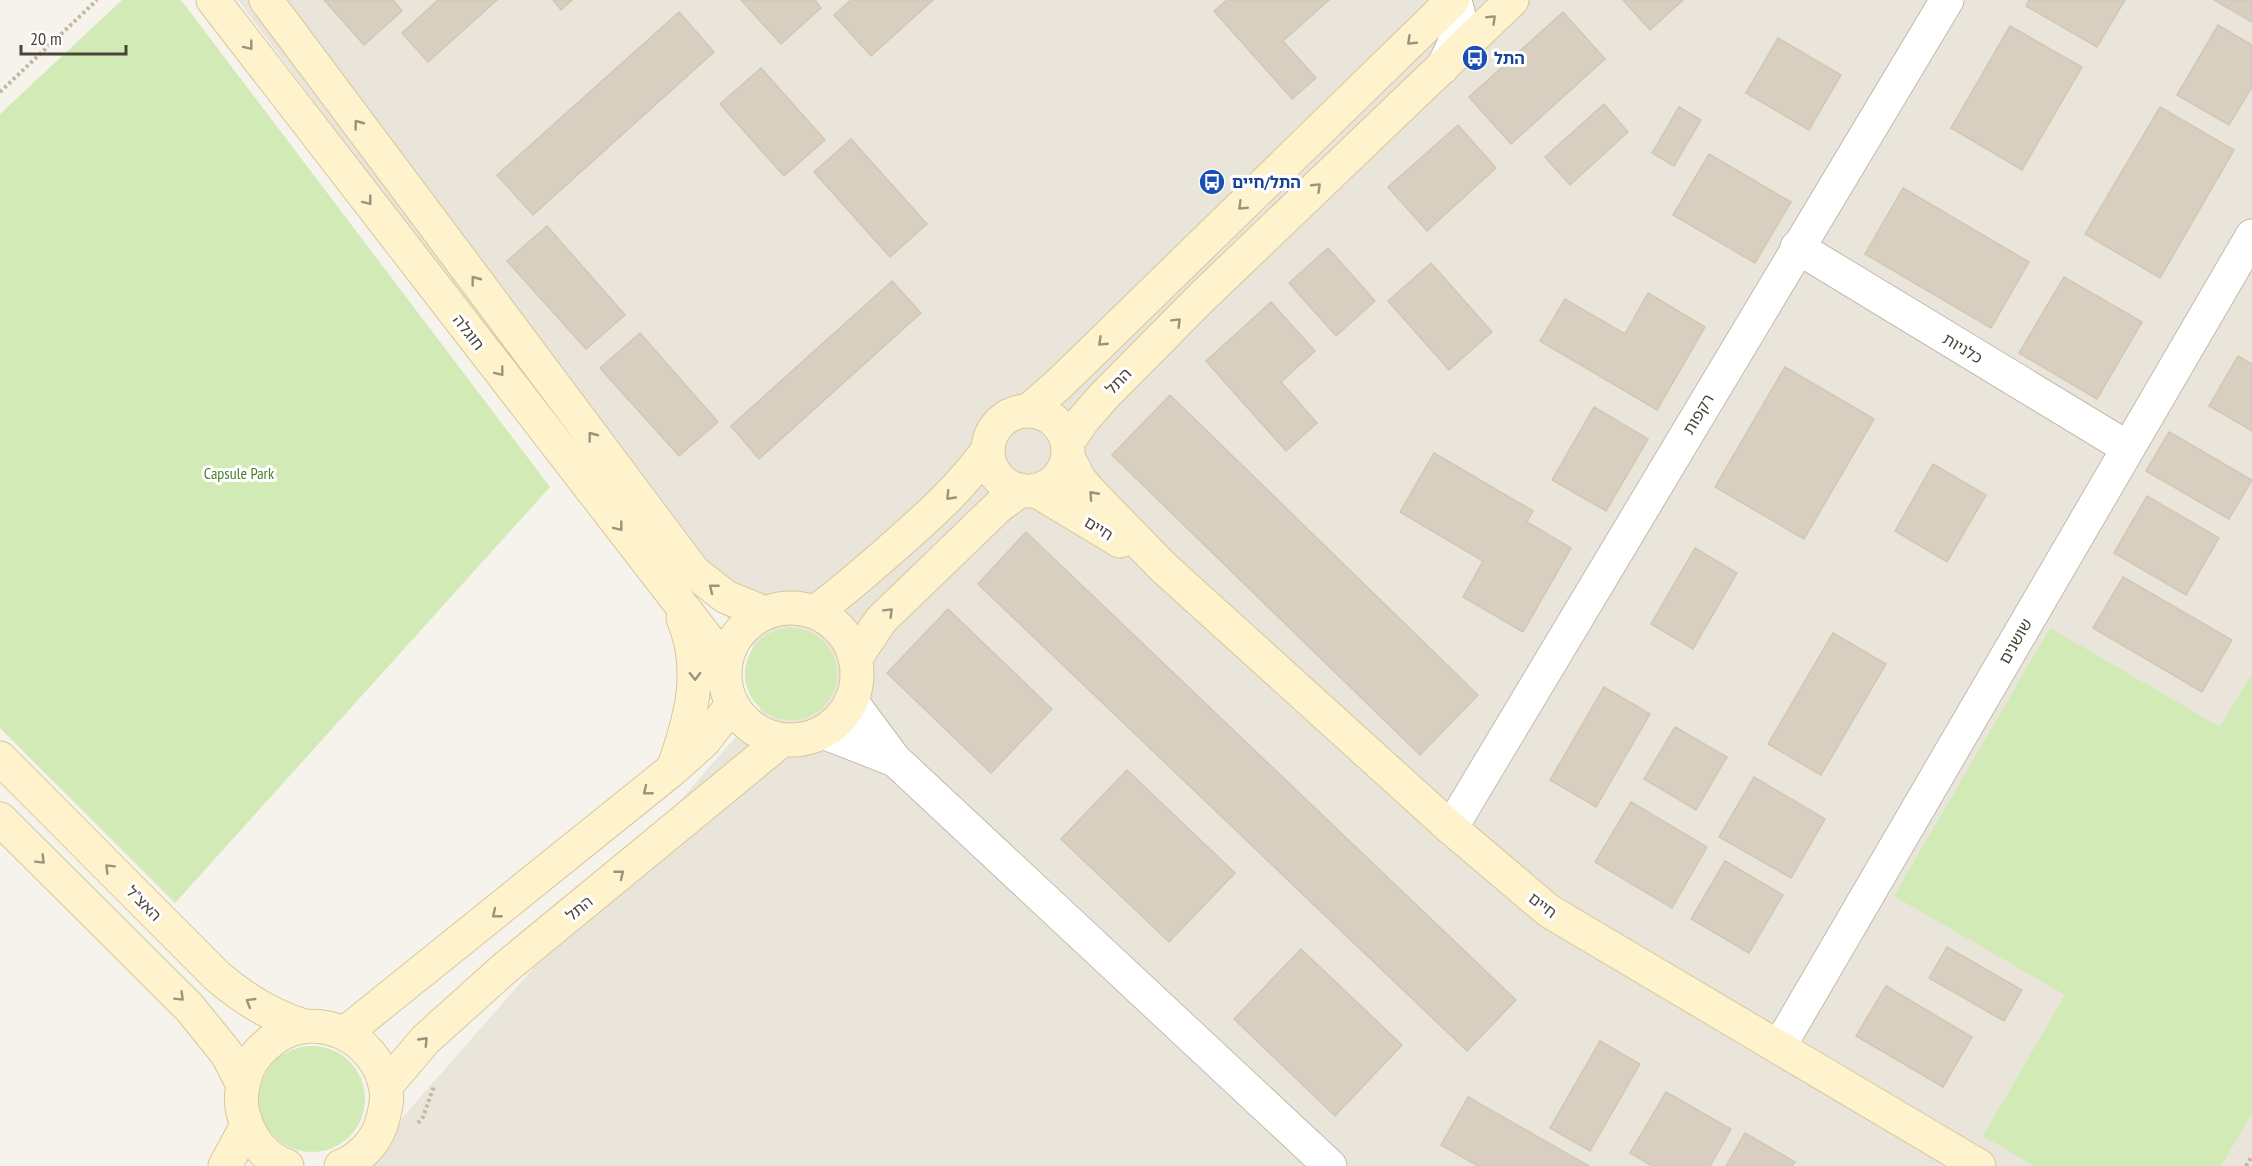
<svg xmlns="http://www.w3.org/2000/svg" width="2252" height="1166" viewBox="0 0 2252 1166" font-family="'PT Sans Narrow','Noto Sans Hebrew',sans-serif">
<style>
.residential{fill:#eae5da}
.green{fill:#d2eab5}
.building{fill:#d8cfc1;stroke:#d3c7b4;stroke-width:1.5}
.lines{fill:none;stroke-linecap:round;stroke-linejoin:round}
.street-casing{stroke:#c2bbae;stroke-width:35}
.secondary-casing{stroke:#d6c79b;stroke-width:35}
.path{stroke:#c4b79f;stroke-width:4;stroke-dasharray:3 3;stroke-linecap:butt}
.street{stroke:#fff;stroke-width:33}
.secondary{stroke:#fff3cd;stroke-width:33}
.oneway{stroke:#9c937c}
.labels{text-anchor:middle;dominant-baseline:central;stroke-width:6;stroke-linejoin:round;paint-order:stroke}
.transit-label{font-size:16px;font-weight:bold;fill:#164399;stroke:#fff;text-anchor:start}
.street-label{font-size:16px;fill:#4b4439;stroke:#fff}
.park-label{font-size:16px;fill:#4a7f2a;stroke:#fff}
</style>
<rect width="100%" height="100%" fill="#f6f3ec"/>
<path class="residential" d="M238 0H2252V1166H360L783 683 477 320Z"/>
<path class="green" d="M122 0H181L550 487 175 903 0 728V114Z
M745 674a46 46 0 1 1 92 0a46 46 0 1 1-92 0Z
M2050 628 2220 727 2252 674V1114L2221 1166H2034L1983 1136 2065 995 1894 896Z
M259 1099a53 53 0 1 1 106 0a53 53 0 1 1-106 0Z"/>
<path class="building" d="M324 0H393L402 11 364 45Z
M438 0H497L428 62 402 33Z
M553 0H572L561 10Z
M741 0H815L821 8 781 44Z
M851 0H933L871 56 834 15Z
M1227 0H1329L1283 41 1316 78 1292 99 1214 11Z
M1623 0H1683L1650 30Z
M2029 0H2125L2097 47 2026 6Z
M2214 0H2252V22Z
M679 12 714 52 533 215 497 175Z
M1563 12 1605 59 1511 144 1469 97Z
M2218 25 2252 45V87L2229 125 2177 95Z
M2010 26 2082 67 2022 170 1951 128Z
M1778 38 1841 75 1809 130 1746 93Z
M761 68 825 140 784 176 720 104Z
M1604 104 1628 132 1570 185 1545 157Z
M1679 107 1701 120 1674 166 1652 153Z
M2160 107 2234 150 2160 278 2085 234Z
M1458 125 1496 168 1427 231 1388 187Z
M851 139 927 224 890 257 814 172Z
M1709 154 1791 202 1755 263 1673 215Z
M1903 188 2029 262 1991 328 1865 254Z
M547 226 625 315 586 349 507 261Z
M1328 248 1375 301 1336 336 1289 283Z
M1431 263 1492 332 1449 370 1388 301Z
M2064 277 2142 322 2097 399 2019 353Z
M892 281 921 313 759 459 731 426Z
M1648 293 1705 327 1657 410 1540 341 1565 299 1625 334Z
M1271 302 1315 351 1281 382 1317 423 1286 451 1206 361Z
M640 333 718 422 679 456 600 368Z
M2238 356 2252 364V431L2209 406Z
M1785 367 1874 419 1804 539 1715 487Z
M1170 395 1478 695 1420 755 1112 455Z
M1594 407 1648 439 1606 511 1552 480Z
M2169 432 2252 480 2229 519 2146 471Z
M1434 453 1533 511 1527 522 1571 548 1523 632 1463 597 1483 561 1400 512Z
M1933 464 1986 495 1947 562 1895 531Z
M2147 496 2219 538 2186 595 2114 553Z
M1026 532 1516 1000 1467 1051 978 584Z
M1695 548 1737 573 1693 649 1651 624Z
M2123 577 2232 640 2202 692 2093 628Z
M948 609 1052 709 991 773 887 673Z
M1833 633 1886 664 1821 775 1768 744Z
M1604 687 1650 714 1596 807 1550 780Z
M1675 727 1727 757 1696 810 1644 779Z
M1127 770 1235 873 1169 942 1061 839Z
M1754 777 1825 819 1791 878 1719 837Z
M1631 802 1707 847 1672 908 1595 862Z
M1725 861 1783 895 1749 953 1691 919Z
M1947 947 2022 990 2004 1021 1929 978Z
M1301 949 1402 1045 1335 1116 1234 1019Z
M1886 986 1972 1037 1943 1087 1856 1036Z
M1600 1041 1640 1064 1590 1151 1550 1128Z
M1666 1092 1731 1129 1710 1166H1652L1630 1153Z
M1468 1097 1589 1166H1478L1441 1145Z
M1745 1133 1795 1162 1792 1166H1726Z"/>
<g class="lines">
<g class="street-casing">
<path id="street" d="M1442 68C1454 46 1466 25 1454 0
M1797 247 2128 448
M851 701 895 760 1330 1166
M823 732 895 760
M1451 828 1947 0
M1779 1047 2252 236"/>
</g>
<g class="secondary-casing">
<path id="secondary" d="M213 0 726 663
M266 0 694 572 726 597 765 613
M1029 410 1058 385 1453 0
M988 451a40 40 0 1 1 80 0a40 40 0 1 1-80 0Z
M1067 443 1083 420 1103 397 1203 296 1512 0
M1068 457 1079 479 1092 494 1163 567 1451 828 1549 911 1979 1166
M1035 490 1120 541
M725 674a66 66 0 1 1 132 0a66 66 0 1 1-132 0Z
M815 612C844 591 870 568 897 544 930 515 961 487 987 451
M855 659 881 620 999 506 1021 490
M0 758 217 976C244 999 270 1015 304 1026
M674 766C692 716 704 668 683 618
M0 819 189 1007 227 1054 242 1083
M345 1033 673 769 704 741 732 705
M386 1086 426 1039 505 968 782 740
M225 1166 246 1127
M287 1166C263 1157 249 1137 243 1113 239 1097 243 1083 248 1068 254 1056 264 1046 275 1038 317 1009 375 1037 385 1085 389 1098 385 1112 381 1125 375 1143 358 1160 341 1166"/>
</g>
<path class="path" d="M0 92 97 0
M418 1123 423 1117 434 1086
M2246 1166 2252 1156"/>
<use href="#street" class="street"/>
<use href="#secondary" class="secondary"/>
</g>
<defs><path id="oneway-chevron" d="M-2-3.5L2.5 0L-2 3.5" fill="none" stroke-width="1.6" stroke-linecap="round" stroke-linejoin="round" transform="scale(1.5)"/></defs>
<g class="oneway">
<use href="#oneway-chevron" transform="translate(1492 19) rotate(-44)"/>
<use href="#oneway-chevron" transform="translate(1411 41) rotate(136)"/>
<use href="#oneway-chevron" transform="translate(249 46) rotate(52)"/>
<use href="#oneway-chevron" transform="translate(358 124) rotate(-127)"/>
<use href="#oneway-chevron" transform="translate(1317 187) rotate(-44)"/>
<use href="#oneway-chevron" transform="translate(368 201) rotate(52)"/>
<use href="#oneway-chevron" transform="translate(1242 206) rotate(136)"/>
<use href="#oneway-chevron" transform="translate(475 280) rotate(-127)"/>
<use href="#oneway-chevron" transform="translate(1177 322) rotate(-45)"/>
<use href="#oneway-chevron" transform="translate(1102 342) rotate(136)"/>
<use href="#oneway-chevron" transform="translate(500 372) rotate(52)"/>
<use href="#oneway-chevron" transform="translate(592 436) rotate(-127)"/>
<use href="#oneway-chevron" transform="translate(1093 495) rotate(-132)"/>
<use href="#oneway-chevron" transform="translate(950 496) rotate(134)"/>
<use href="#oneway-chevron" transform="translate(619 527) rotate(52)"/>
<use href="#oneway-chevron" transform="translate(713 588) rotate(-141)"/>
<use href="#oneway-chevron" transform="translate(889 612) rotate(-45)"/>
<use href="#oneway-chevron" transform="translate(695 676) rotate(89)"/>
<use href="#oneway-chevron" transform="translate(647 791) rotate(141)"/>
<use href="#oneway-chevron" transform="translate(41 860) rotate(45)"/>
<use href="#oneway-chevron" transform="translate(109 868) rotate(-135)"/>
<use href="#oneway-chevron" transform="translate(620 874) rotate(-39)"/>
<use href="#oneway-chevron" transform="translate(496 914) rotate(141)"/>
<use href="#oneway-chevron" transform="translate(180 997) rotate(45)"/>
<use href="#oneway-chevron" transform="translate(250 1002) rotate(-149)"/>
<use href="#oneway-chevron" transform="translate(424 1041) rotate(-46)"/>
</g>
<defs>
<g id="bus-disc" transform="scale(1.35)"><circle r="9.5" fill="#1a4fb4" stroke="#fff"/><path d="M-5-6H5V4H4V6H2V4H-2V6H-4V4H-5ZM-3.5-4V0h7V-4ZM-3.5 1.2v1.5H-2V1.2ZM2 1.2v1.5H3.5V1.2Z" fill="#fff"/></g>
</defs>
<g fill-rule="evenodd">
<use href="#bus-disc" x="1475" y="58"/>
<use href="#bus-disc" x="1212" y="182"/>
</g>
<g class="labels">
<g class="transit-label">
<text x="1494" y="58">התל</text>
<text x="1232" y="182">התל/חיים</text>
</g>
<g class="street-label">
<text transform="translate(469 332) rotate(52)">חוגלה</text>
<text transform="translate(1963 348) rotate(31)">כלניות</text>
<text transform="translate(1118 381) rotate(-46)">התל</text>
<text transform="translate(1698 414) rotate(-59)">רקפות</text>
<text transform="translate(1099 528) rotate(32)">חיים</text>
<text transform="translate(2015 641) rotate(-60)">שושנים</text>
<text transform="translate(144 903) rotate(45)">האצ"ל</text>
<text transform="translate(1543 905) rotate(37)">חיים</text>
<text transform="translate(579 908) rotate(-39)">התל</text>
</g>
<g class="park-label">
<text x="239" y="473">Capsule Park</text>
</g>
</g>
<path d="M21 45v9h105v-9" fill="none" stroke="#4b4439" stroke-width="3"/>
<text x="30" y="45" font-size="18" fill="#4b4439" stroke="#ffffff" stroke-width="4.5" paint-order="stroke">20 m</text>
</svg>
